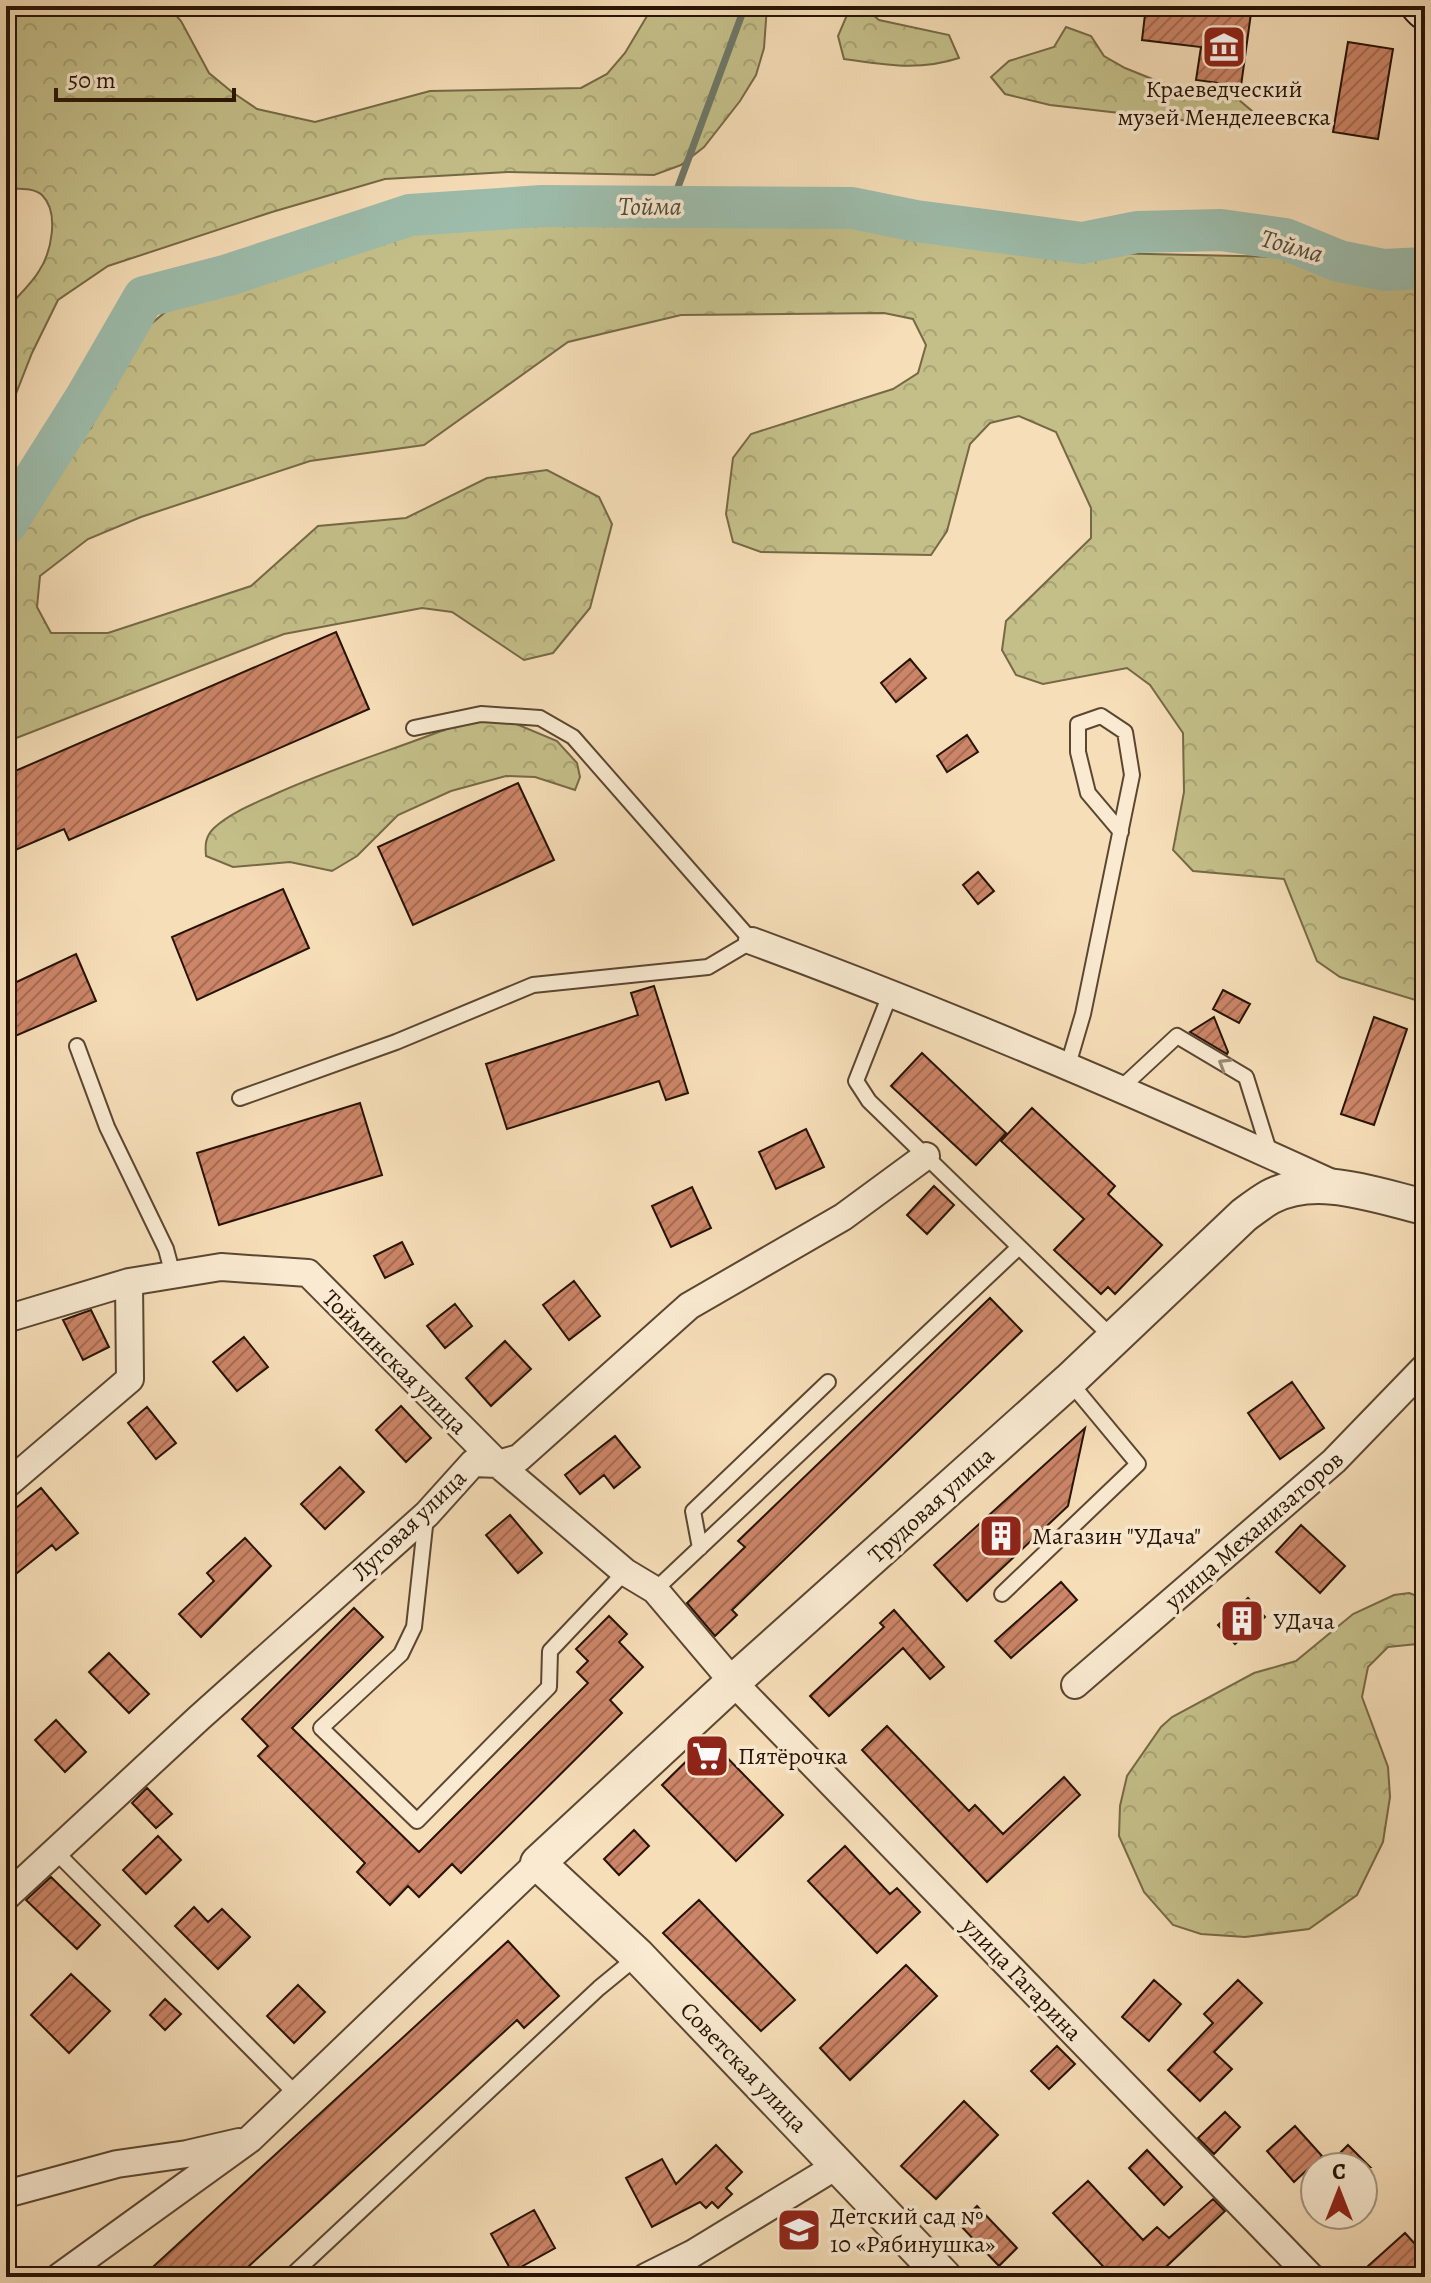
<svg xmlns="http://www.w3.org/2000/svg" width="1431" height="2283" viewBox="0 0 1431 2283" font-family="Alegreya,serif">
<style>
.forest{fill:url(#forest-crowns);stroke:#766946;stroke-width:2}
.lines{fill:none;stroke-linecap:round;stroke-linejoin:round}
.stream{stroke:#6e7868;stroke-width:7}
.river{stroke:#9dbcab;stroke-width:42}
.building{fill:url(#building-hatch);stroke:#271304;stroke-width:2}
.service-casing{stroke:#5b4631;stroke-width:18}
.minor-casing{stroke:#5b4631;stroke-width:30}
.tertiary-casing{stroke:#5b4631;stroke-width:38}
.secondary-casing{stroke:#271304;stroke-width:42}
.service{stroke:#f9ead1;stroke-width:14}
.minor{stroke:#f9ead1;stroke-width:26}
.tertiary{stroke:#f9ead1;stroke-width:34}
.secondary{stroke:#f9ead1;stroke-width:38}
.oneway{stroke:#9a8975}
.labels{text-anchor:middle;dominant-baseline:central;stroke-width:7;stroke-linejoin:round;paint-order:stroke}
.poi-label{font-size:24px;fill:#271304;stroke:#f9ead1;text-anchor:start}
.street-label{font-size:24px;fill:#271304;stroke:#f9ead1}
.water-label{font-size:26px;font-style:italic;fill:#504e3e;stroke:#f9ead1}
</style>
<defs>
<pattern id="forest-crowns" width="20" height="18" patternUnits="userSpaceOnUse" patternTransform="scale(2)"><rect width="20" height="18" fill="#c4bf89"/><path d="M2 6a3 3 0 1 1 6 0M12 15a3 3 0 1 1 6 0" fill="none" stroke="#a8a375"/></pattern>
<pattern id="building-hatch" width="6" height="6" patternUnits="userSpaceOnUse" patternTransform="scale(2)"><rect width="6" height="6" fill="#cc8568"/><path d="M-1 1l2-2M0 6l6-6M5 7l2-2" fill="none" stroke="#a66c53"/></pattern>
</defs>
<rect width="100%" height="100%" fill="#f6deb8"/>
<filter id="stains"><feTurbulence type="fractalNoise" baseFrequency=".0025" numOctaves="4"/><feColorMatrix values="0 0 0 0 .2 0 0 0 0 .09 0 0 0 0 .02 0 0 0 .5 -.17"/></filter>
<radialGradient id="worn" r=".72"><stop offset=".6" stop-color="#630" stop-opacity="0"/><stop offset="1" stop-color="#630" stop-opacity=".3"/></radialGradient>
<path class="forest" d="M6 6H168L181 21 209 73 232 92 257 109 315 122 430 91 581 88 607 74 625 53 653 6H767L764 48 756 75 740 101 704 147 681 165 654 175 508 172 385 179 272 212 108 266 58 300 32 353 10 409 6 413V306L10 305C20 294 32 283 39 271 51 253 60 213 42 195 33 187 17 189 6 188Z
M871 13 879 20 949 35 959 58C920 71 884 65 844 59L838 36 847 15Z
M1066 27 1091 36 1104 56 1125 68 1192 95 1239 100 1258 116 1235 121H1189L1050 105 1005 94 991 77 1009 61 1054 47Z
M794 207 916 221 1012 251 1285 257 1369 283H1425V1003L1340 977 1317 961 1284 879 1193 871 1173 850 1184 792 1183 733 1150 685 1127 668 1043 684 1016 675 1002 650 1006 621 1091 538V508L1056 432 1019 416 990 423 970 444 947 531 931 555 761 552 733 542 726 514 733 458 751 434 893 389 918 373 926 345 913 319 884 313 681 315 568 342 424 445 310 461 141 517 88 539 40 576 37 607 51 633H108L251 586 318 526 406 518 487 478 547 470 599 497 612 524 590 608 553 653 524 660 452 612 422 608 284 634 6 742V493L91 428 125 346 170 308 398 231Z
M469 720 514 723 557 741 577 763 580 777 575 790 535 777 506 776 451 791 398 815 357 856 332 871 290 862 233 867 206 856C205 845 205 837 214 828 230 813 253 804 273 795 336 766 404 747 469 720Z
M1409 1593 1425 1599V1649L1417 1644 1388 1647 1368 1667 1362 1697 1388 1767 1390 1797 1383 1842 1357 1895 1309 1929 1245 1937 1201 1934 1173 1925 1144 1892 1119 1836 1120 1806 1127 1776 1161 1727 1172 1717 1254 1673 1296 1661 1353 1614 1394 1595Z"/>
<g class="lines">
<path class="stream" d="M671 206 745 6"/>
<path class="river" d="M6 524 85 399 144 297 228 275 410 215 542 206 852 208 916 221 1082 243 1137 232 1221 230 1285 239 1339 261 1384 270 1425 268"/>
</g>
<path class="building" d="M1146 6H1252L1241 86 1196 80 1201 47 1142 40Z
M1348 42 1393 49 1378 139 1333 132Z
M336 632 369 709 69 840 64 829 6 854V775Z
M910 659 926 678 896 702 881 683Z
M967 735 978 752 947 772 937 756Z
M518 783 554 860 413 925 378 847Z
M978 872 994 891 978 904 963 885Z
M283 889 309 948 197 1000 172 937Z
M76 954 96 1001 6 1040V987Z
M654 986 688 1093 666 1100 659 1081 507 1129 486 1064 638 1015 631 993Z
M1223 990 1250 1004 1239 1023 1213 1009Z
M1214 1017 1228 1052 1227 1054 1190 1032Z
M1374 1017 1407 1029 1374 1125 1341 1114Z
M922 1053 1006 1133 976 1165 891 1086Z
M360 1103 382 1175 219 1225 197 1153Z
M1032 1108 1115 1186 1108 1194 1162 1245 1115 1294 1108 1287 1101 1294 1054 1250 1084 1219 1001 1141Z
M806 1129 824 1167 776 1189 759 1152Z
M934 1186 954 1205 927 1234 907 1215Z
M692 1187 711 1228 671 1247 652 1206Z
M402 1242 413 1264 385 1278 374 1256Z
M574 1281 600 1316 569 1340 543 1305Z
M990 1298 1022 1331 732 1610 737 1615 715 1636 687 1603 745 1547 738 1541Z
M455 1304 472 1326 445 1348 427 1326Z
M91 1310 109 1347 83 1360 63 1320Z
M244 1337 268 1367 237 1391 213 1362Z
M505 1341 531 1369 491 1406 466 1378Z
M1292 1382 1324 1428 1280 1459 1248 1413Z
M401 1406 431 1438 406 1462 376 1430Z
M147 1407 176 1443 156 1459 128 1423Z
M1085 1428 1068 1506 967 1601 934 1565Z
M615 1436 640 1467 614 1488 604 1475 580 1494 565 1475Z
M340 1467 364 1492 325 1529 301 1504Z
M41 1488 78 1533 56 1550 52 1545 6 1582V1516Z
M510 1515 542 1553 518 1573 486 1535Z
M1301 1525 1345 1566 1320 1593 1276 1552Z
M245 1538 271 1566 201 1637 179 1614 214 1581 207 1573Z
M1061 1582 1077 1600 1011 1658 995 1641Z
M1248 1598 1265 1617 1235 1644 1218 1625Z
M354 1608 383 1637 292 1728 419 1852 588 1683 577 1672 588 1661 576 1649 609 1616 627 1634 619 1642 643 1667 610 1700 622 1713 461 1873 452 1864 419 1897 408 1886 390 1905 357 1872 365 1863 258 1756 268 1746 242 1719Z
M894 1610 944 1667 930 1679 903 1648 829 1716 810 1696 884 1627 880 1623Z
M109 1653 149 1694 129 1713 89 1672Z
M56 1720 86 1752 65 1772 35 1740Z
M887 1726 969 1811 975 1805 1003 1834 1064 1777 1080 1795 987 1882 862 1750Z
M709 1739 783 1815 736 1861 662 1785Z
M147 1788 172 1814 156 1828 132 1803Z
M634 1830 649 1846 619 1875 604 1859Z
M158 1836 181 1860 146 1894 123 1870Z
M845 1846 890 1894 897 1888 920 1912 877 1953 808 1881Z
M51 1877 100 1925 77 1949 26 1900Z
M699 1900 795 2000 761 2031 663 1933Z
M194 1907 208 1922 222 1909 250 1937 218 1969 175 1926Z
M508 1941 559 1996 524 2028 517 2020 237 2277H142Z
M906 1965 937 1996 850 2080 820 2048Z
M71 1974 110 2011 69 2053 31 2015Z
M1154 1980 1181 2004 1149 2041 1122 2017Z
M1238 1980 1262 2003 1214 2052 1232 2069 1200 2101 1168 2070 1213 2023 1204 2014Z
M298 1985 325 2012 294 2043 267 2016Z
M165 1999 181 2014 165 2030 150 2015Z
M1057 2046 1075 2064 1049 2089 1031 2071Z
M964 2101 998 2135 936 2199 901 2166Z
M1225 2112 1240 2127 1214 2154 1198 2138Z
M1295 2126 1322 2156 1294 2182 1267 2151Z
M716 2145 742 2172 726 2188 732 2194 718 2208 712 2202 706 2208 700 2202 652 2227 626 2178 662 2159 676 2184Z
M1348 2145 1370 2167H1326Z
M1147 2150 1182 2187 1164 2205 1129 2168Z
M1088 2181 1143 2240 1157 2227 1169 2238 1213 2199 1225 2211 1167 2266 1177 2277H1113L1053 2213Z
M977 2206 1017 2248 999 2266 959 2224Z
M534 2210 555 2248 512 2272 491 2234Z
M1405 2233 1425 2255V2259L1406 2277H1378L1368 2266Z"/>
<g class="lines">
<g class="service-casing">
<path id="service" d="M891 992 856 1081 869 1101 1113 1338
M77 1046 107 1127 166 1249 173 1275
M1068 1065 1083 1014 1132 775 1125 732 1101 716 1078 724V752L1088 793 1121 832
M1121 1088 1177 1036 1246 1077 1270 1154
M240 1098 396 1042 533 985 708 967 752 941 573 737 540 718 481 714 414 728
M426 1517 414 1627 401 1654 321 1728 417 1821 549 1687 550 1651 625 1572
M700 1548 693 1511 828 1382
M655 1590 1019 1247
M1002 1594 1138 1464 1069 1381
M55 1851 298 2096
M290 2277 599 1988 638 1956"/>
</g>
<g class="minor-casing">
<path id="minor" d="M752 941C951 1014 1144 1097 1336 1185
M6 1319 129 1282 221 1267 308 1273 498 1464 625 1572 655 1590 733 1682 1311 2277
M6 1485 130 1379 129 1282
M1075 1685 1334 1461 1425 1367
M6 1897 199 1718 427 1514 473 1463 498 1464 519 1458 689 1306 843 1217 926 1156
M6 2194 117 2164 187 2154 239 2142
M59 2277 250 2139 538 1863
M646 2277 692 2254 838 2165"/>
</g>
<g class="tertiary-casing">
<path id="tertiary" d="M944 2277 638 1956 538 1863 733 1682 1069 1381 1244 1215C1252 1209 1261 1202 1270 1197 1317 1172 1377 1196 1425 1207"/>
</g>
<g class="secondary-casing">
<path id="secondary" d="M1421 6 1425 10"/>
</g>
<use href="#service" class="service"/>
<use href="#minor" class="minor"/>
<use href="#tertiary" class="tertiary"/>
<use href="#secondary" class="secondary"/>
</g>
<defs><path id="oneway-chevron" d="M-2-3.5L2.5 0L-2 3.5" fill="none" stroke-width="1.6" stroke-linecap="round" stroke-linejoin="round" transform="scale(2)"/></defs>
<use class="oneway" href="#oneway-chevron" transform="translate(1224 1064) rotate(-149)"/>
<defs>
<g id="museum-square" transform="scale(2.3)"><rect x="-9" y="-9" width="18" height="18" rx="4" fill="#8f2418" stroke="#f9ead1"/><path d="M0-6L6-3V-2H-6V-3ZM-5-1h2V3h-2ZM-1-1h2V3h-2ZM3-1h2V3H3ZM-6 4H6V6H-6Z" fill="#fff"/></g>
<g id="building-square" transform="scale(2.3)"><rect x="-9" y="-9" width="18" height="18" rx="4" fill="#8f2418" stroke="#f9ead1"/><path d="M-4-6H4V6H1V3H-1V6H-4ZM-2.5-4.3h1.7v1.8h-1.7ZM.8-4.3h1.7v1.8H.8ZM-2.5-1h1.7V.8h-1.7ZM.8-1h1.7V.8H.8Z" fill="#fff"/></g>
<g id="supermarket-square" transform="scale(2.3)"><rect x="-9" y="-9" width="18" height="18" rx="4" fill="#8f2418" stroke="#f9ead1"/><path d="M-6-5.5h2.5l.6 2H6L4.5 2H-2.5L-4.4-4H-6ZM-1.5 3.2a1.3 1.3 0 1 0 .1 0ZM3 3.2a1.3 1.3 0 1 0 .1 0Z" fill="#fff"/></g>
<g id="school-square" transform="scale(2.3)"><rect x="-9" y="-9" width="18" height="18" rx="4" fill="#8f2418" stroke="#f9ead1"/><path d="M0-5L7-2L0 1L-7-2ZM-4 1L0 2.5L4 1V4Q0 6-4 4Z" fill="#fff"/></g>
</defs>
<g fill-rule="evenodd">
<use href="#museum-square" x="1224" y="47"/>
<use href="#building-square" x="1001" y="1536"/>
<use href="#building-square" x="1242" y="1621"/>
<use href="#supermarket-square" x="707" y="1756"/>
<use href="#school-square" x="799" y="2230"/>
</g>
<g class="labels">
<g class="poi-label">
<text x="1224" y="89" text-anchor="middle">Краеведческий<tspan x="1224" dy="28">музей Менделеевска</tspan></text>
<text x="1032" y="1536">Магазин "УДача"</text>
<text x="1273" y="1621">УДача</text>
<text x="738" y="1756">Пятёрочка</text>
<text x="830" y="2216">Детский сад №<tspan x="830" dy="28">10 «Рябинушка»</tspan></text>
</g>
<g class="street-label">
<text transform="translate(395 1362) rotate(45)">Тойминская улица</text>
<text transform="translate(931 1505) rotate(-42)">Трудовая улица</text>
<text transform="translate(409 1525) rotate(-44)">Луговая улица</text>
<text transform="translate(1254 1530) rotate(-41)">улица Механизаторов</text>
<text transform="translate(1022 1979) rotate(46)">улица Гагарина</text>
<text transform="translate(744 2067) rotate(46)">Советская улица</text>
</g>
<g class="water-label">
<text x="650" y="206">Тойма</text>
<text transform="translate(1292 246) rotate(16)">Тойма</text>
</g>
</g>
<rect width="1431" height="2283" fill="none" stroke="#f6deb8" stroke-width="32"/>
<rect x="8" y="8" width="1415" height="2267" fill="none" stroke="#271304" stroke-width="4"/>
<rect x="16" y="16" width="1399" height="2251" fill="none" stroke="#271304" stroke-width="2"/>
<g transform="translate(1339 2191)"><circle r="38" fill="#f9ead1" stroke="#a5947f" stroke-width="2"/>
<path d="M0-6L14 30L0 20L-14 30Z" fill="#8f2418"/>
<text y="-12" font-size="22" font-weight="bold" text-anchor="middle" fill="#271304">С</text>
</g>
<path d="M56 88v12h178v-12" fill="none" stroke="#271304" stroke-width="4"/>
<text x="68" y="88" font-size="24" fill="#271304" stroke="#f9ead1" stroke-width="6" paint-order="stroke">50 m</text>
<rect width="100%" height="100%" filter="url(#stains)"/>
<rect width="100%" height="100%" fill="url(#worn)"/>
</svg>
